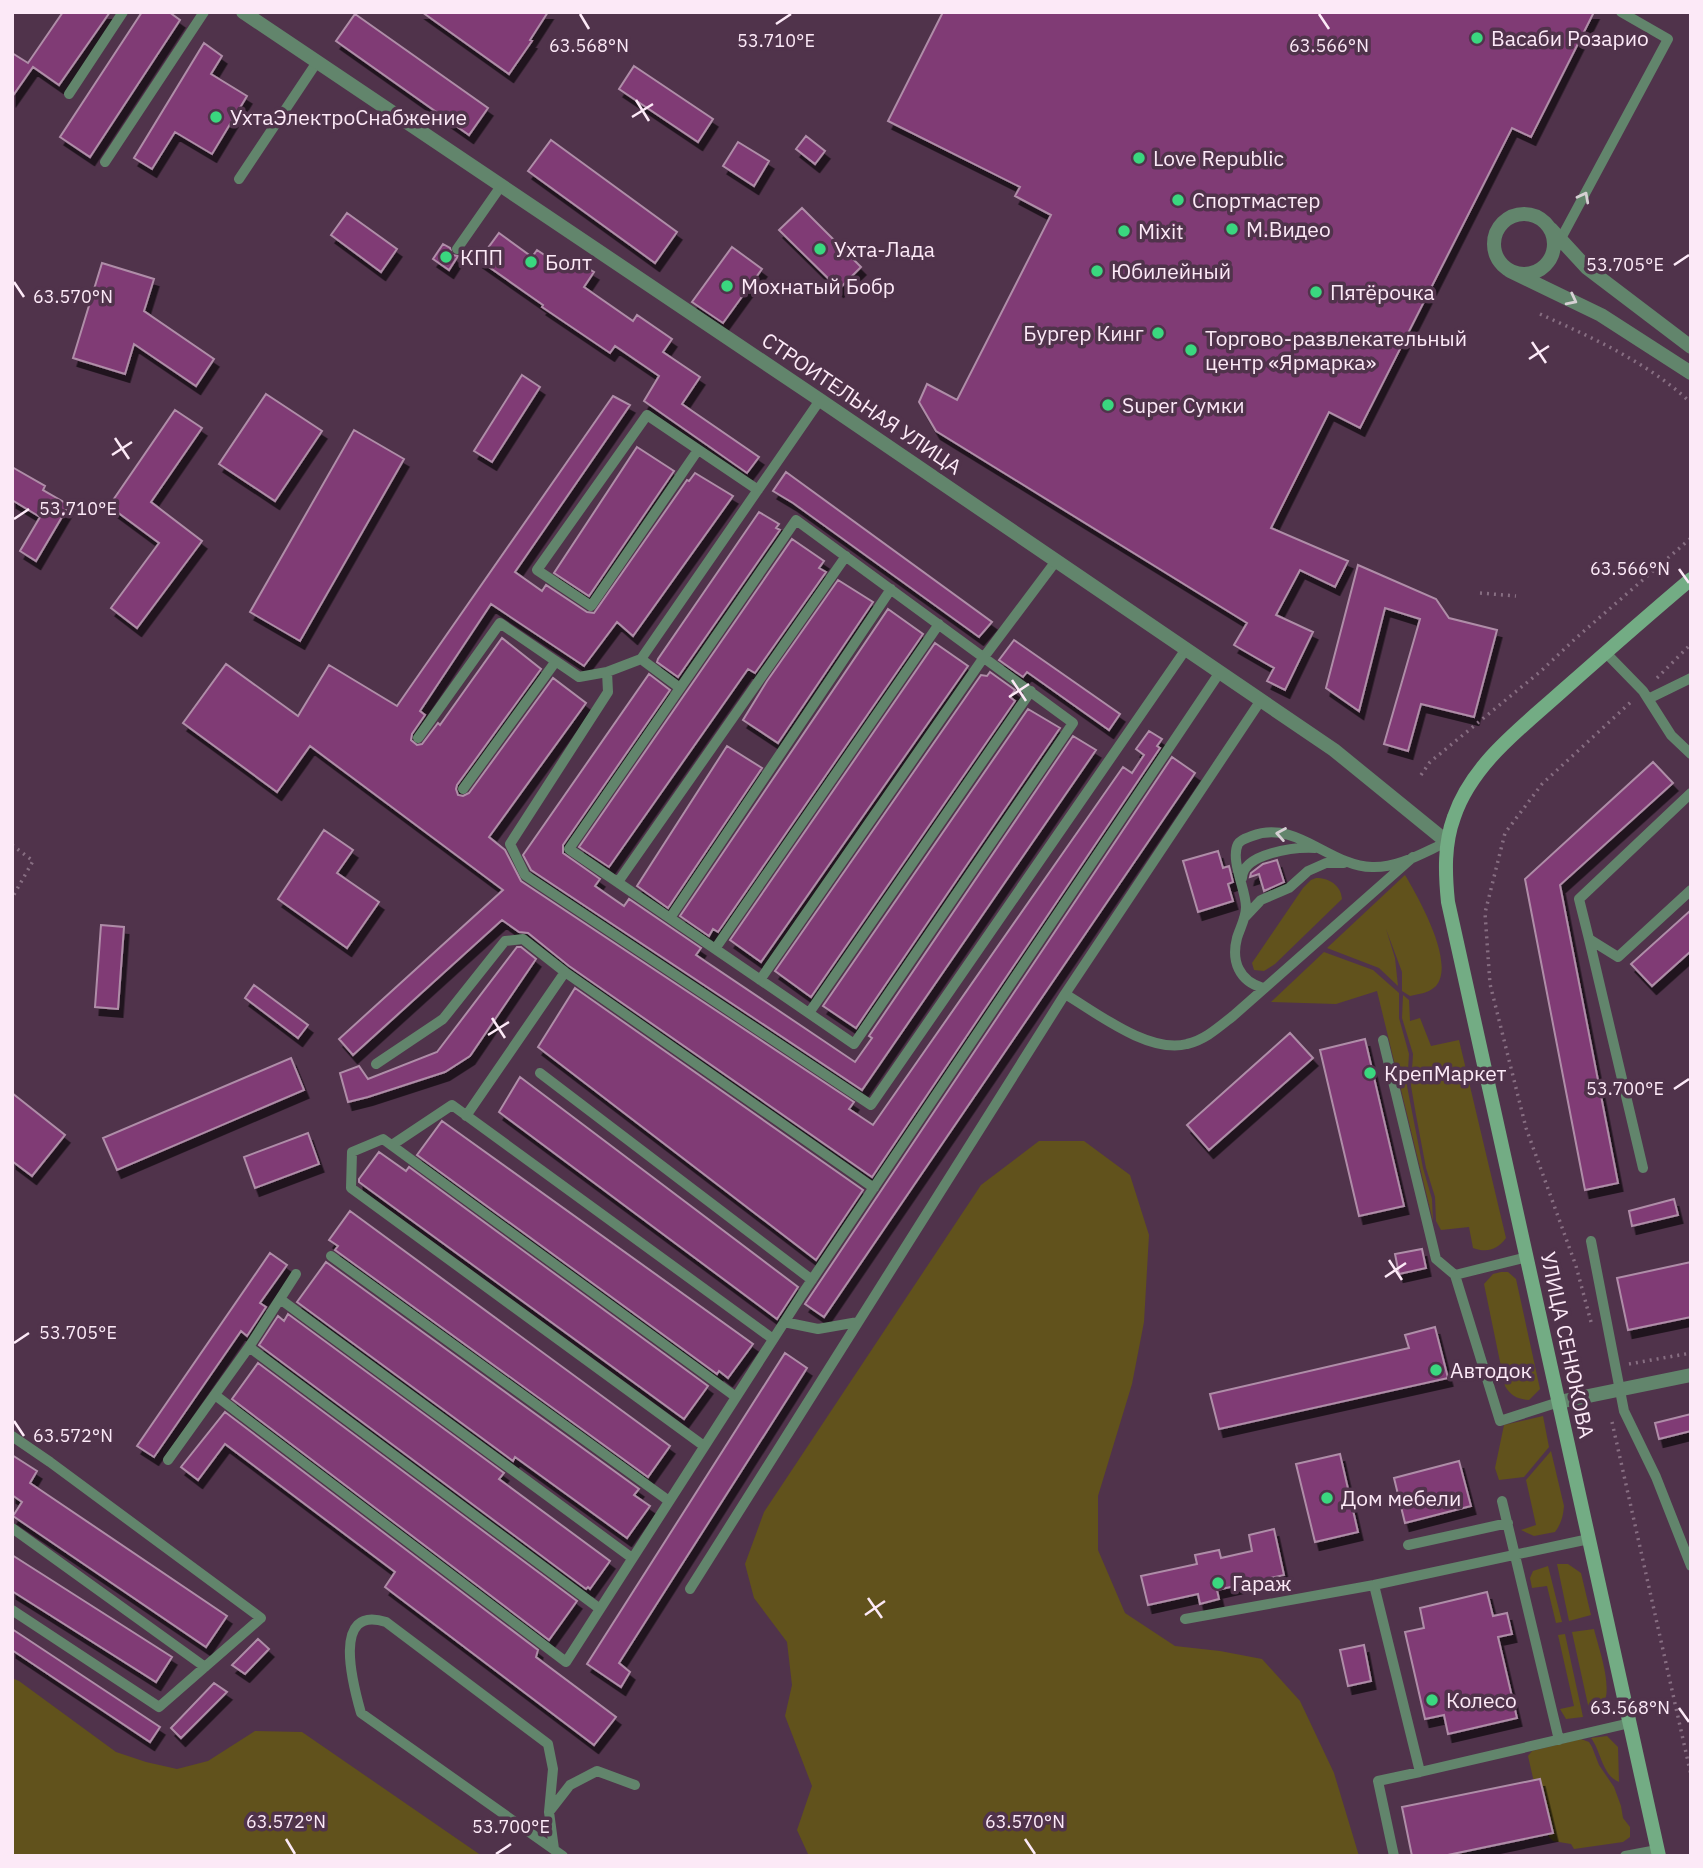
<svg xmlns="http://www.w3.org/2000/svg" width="1703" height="1868" viewBox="0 0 1703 1868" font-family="'IBM Plex Sans',sans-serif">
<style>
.green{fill:#61521c}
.building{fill:#803a75;stroke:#af8da8;stroke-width:2;filter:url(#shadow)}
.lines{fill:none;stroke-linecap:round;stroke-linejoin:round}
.path{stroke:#876e82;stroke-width:3.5;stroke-dasharray:2 5;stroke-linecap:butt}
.service{stroke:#62856c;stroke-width:10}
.minor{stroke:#62856c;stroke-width:14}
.secondary{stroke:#73ac84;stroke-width:14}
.oneway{stroke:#d6d0d4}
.ticks{fill:none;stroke:#fce9f7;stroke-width:2.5}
.poi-dot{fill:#3ad77f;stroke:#50334b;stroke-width:2.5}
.labels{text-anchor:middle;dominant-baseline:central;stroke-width:7;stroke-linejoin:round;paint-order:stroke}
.poi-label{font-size:21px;fill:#fce9f7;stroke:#50334b;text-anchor:start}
.street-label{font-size:21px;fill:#fce9f7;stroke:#50334b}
.ticks-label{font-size:18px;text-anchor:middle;fill:#fce9f7;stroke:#50334b;stroke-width:7;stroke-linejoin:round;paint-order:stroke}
</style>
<defs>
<filter id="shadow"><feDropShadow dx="4.5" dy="8" stdDeviation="0" flood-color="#0009"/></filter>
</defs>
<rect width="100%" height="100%" fill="#50334b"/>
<path class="green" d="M1405 875C1418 897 1456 963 1436 986 1429 993 1419 994 1410 996L1402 991V972L1386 929 1395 958 1398 986 1379 968 1327 948Z
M1316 878C1329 878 1341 885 1342 899L1275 964 1264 971 1254 970 1252 963 1303 888 1311 880Z
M1324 952 1373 970 1399 993V1018L1409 1054 1407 1086 1423 1168 1432 1199 1433 1221 1377 991 1336 1004 1271 1002Z
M1403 995 1409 1000 1410 1021 1420 1018 1431 1046 1459 1040 1506 1238C1497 1250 1487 1253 1473 1248L1469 1227 1441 1230 1436 1221 1435 1197 1426 1168 1416 1115 1411 1086 1413 1054 1402 1018Z
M1039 1141H1084L1130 1175 1149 1235 1144 1322 1132 1384 1098 1496V1550L1125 1613 1175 1646 1220 1651 1262 1659 1300 1701 1334 1773 1359 1856 808 1854 797 1830 812 1786 785 1716 792 1685 787 1642 754 1598 745 1564 764 1512 981 1185Z
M1501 1272H1508L1516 1279 1540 1389 1529 1400C1517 1399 1511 1396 1505 1386L1484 1284 1493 1274Z
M1543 1416 1549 1447 1524 1477 1499 1480 1495 1468 1504 1425Z
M1551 1451 1564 1506C1563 1517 1561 1524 1555 1532L1534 1536 1521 1530 1536 1525 1526 1480Z
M1557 1564H1568L1581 1573 1591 1615 1569 1621Z
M1548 1566 1562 1622 1556 1623 1547 1586 1532 1588 1530 1578 1533 1571Z
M1594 1629C1599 1651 1622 1708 1590 1714L1572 1632Z
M1565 1634 1583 1717 1566 1719 1560 1709 1574 1706 1558 1635Z
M12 1678 19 1681 116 1752 146 1762 177 1769 208 1761 255 1731 302 1732 482 1856H12Z
M1607 1736 1618 1747 1619 1782C1602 1775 1601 1751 1591 1738Z
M1581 1739 1589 1742 1592 1747 1599 1765 1614 1787 1621 1806 1623 1818 1630 1827V1837L1623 1842 1574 1849 1571 1844 1553 1841 1549 1837 1543 1800 1533 1778 1528 1756 1532 1751Z"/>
<path class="building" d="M63 12H110L59 85 33 67 12 97V53L28 63Z
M142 12H169L180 20 90 157 60 137Z
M422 12H548L530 40 532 41 509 74Z
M943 12H1594L1531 137 1512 128 1360 428 1329 412 1271 528 1348 561 1335 587 1300 570 1276 615 1313 632 1285 690 1267 681 1274 668 1234 645 1247 623 936 431 919 402 927 384 957 400 1051 215 1015 196 1020 187 888 121Z
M355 14 488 108 469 135 336 41Z
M204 43 222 56 211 74 247 96 212 154 175 132 152 169 134 158Z
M634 66 713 119 698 142 619 89Z
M806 136 825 151 815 164 796 149Z
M551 140 677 232 655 263 528 171Z
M738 142 769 161 754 186 723 166Z
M802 208 861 267 839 289 779 230Z
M347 213 397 249 381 272 331 235Z
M499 233 532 257 537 250 567 270 574 260 594 272 584 287 633 321 637 315 672 339 663 352 700 377 682 404 759 457 747 473 644 401 659 376 615 346 610 353 542 307 543 305 479 260Z
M443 244 450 248 452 255 458 256 449 270 433 259Z
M732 247 762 269 723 323 692 302Z
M102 263 154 279 144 311 214 359 196 386 134 344 125 374 73 358Z
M522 375 540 387 492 462 474 451Z
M266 394 322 431 275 501 219 464Z
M613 396 630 405 515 572 542 591 546 585 587 612 594 613 687 480 689 481 695 473 733 496 633 636 617 622 584 666 491 604 420 711 425 715 412 734 411 740 417 745 422 744 438 723 440 725 502 638 541 669 457 785 456 789 458 795 463 796 469 793 553 678 586 703 489 837 505 850 521 881 854 1102 849 1109 873 1125 1123 767 1132 773 1144 755 1136 749 1149 731 1162 739 1157 746 1160 748 872 1177 569 966 528 933 519 932 502 920 353 1055 339 1039 503 890 310 746 277 792 183 723 226 664 298 716 329 665 397 706Z
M175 410 202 428 151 502 202 541 137 628 111 608 159 543 109 506Z
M354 430 404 459 300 641 250 612Z
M637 447 674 471 589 596 554 573Z
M12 467 45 486 43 490 69 505 36 561 20 551 40 517 12 500Z
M786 472 992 622 979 637 793 503 773 491Z
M759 512 779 524 776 528 780 530 678 677 657 662 658 659Z
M792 539 824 561 819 568 826 572 755 673 748 669 609 867 579 847Z
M1358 565 1436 599 1449 618 1497 630 1474 717 1421 704 1408 751 1384 744 1420 619 1385 608 1359 711 1326 688Z
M838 580 873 602 778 743 743 720 767 681Z
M888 609 923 634 718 932 713 929 709 936 680 916Z
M1014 640 1120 714 1109 730 1027 672 1023 677 999 660Z
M935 643 968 666 761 962 730 940Z
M990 672 1015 690 1010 697 1015 701 811 997 775 971 981 675 987 676Z
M649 674 670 690 563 845V853L600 879 595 886 624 906 629 899 701 948 696 955 855 1062 872 1038 869 1036 1073 736 1096 750 862 1090 531 870 523 855Z
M1028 709 1060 728 856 1028 823 1006Z
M727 746 762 768 668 908 637 886Z
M1172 757 1195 773 824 1317 805 1304Z
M1653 762 1673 783 1560 885 1618 1183 1585 1190 1525 879Z
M324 830 353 850 337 873 379 902 347 948 278 899Z
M1218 851 1223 868 1229 866 1233 882 1228 884 1233 901 1198 912 1183 861Z
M1277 860 1284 882 1264 891 1259 874 1250 877 1251 873 1263 864Z
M1691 910V951L1652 986 1631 964Z
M101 925 124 927 118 1009 95 1007Z
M517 947H521L536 959 470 1056 445 1072 368 1097 348 1102 340 1073 359 1066 368 1079 437 1052Z
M254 985 308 1025 298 1038 245 998Z
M575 988 863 1190 816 1260 538 1047Z
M1290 1033 1313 1058 1209 1150 1187 1125Z
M1365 1039 1404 1206 1359 1216 1320 1050Z
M291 1058 304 1090 117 1170 103 1138Z
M520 1077 798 1287 777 1319 499 1112Z
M12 1093 65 1135 32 1176 12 1161Z
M442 1121 753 1344 728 1378 719 1371 717 1374 417 1155Z
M308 1133 319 1164 255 1188 244 1157Z
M379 1152 406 1171 409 1167 708 1386 684 1419 359 1182V1179Z
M1674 1199 1678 1215 1632 1226 1629 1211Z
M350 1211 670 1446 648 1477 335 1250 338 1246 329 1240Z
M1422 1249 1426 1268 1399 1274 1395 1254Z
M270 1253 287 1265 260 1303 266 1307 247 1336 241 1331 154 1457 137 1446Z
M326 1262 639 1489 634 1495 650 1506 627 1538 515 1457 513 1461 297 1302Z
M1691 1262V1317L1628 1330 1617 1278Z
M288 1314 504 1473 499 1479 610 1561 590 1589 588 1587 586 1589 259 1345 278 1316 284 1321Z
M1435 1327 1448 1378 1219 1429 1210 1394 1409 1348 1405 1335Z
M785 1353 807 1368 619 1663 630 1672 621 1687 587 1664Z
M258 1363 577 1601 549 1640 232 1399Z
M225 1412 538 1650 536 1657 616 1717 594 1745 385 1587 395 1572 225 1444 198 1480 181 1467Z
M1691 1414V1431L1659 1439 1655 1423Z
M1340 1454 1358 1532 1315 1542 1296 1464Z
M12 1455 37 1471 30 1483 227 1616 206 1647 13 1516 22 1502 12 1495Z
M1459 1461 1471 1506 1405 1523 1394 1478Z
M1274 1529 1284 1575 1217 1590 1219 1599 1200 1604 1198 1594 1148 1605 1141 1576 1197 1564 1195 1555 1219 1550 1221 1558 1252 1551 1249 1535Z
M12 1555 172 1657 156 1682 12 1591Z
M1487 1592 1493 1616 1507 1613 1512 1634 1498 1637 1517 1718 1448 1734 1444 1715 1425 1719 1405 1632 1424 1628 1420 1608Z
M12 1629 160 1727 150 1742 12 1650Z
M258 1639 269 1649 245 1674 232 1665Z
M1364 1645 1371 1681 1348 1686 1340 1650Z
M214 1683 227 1692 181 1738 171 1728Z
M1540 1779 1553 1833 1443 1856H1412L1402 1807Z"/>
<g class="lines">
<path class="path" d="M1540 314C1593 338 1649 363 1691 403
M1480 593 1516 596
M1657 678 1691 644
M1421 775 1430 762 1541 671 1576 638 1691 538
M12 845 33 861 12 898
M1591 1322 1576 1266 1526 1128 1490 984 1485 913 1505 833 1542 784 1633 700
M1629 1364 1691 1353
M1612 1422 1691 1775"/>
<path class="service" d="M69 94 123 12
M105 162 204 12
M239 179 317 62
M457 249 501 186
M1551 257 1668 39 1621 12
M698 450 591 606 537 570 647 415 758 490
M796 520 1073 723 854 1044 569 849Z
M1605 652 1643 691 1671 735 1691 754
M641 659 680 688
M607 672 608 692 510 844 525 875 871 1105 1186 649
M1648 699 1691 678
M418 738 500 623 579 677 607 672 641 659 820 400
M463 789 556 661
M1691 793 1579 899 1589 939 1618 957 1691 890
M1242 878C1243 853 1295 847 1315 848
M618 882 846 556
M670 918 891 589
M1244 918 1261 900 1289 888 1308 871 1326 863H1344
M1589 939 1643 1168
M715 949 939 624
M760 980 984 657 1056 561
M1263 988C1239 981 1231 961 1237 938 1240 928 1246 918 1246 907 1246 890 1230 860 1238 844 1241 839 1247 838 1252 836 1296 819 1329 866 1372 867 1399 868 1424 852 1447 842
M1065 994C1097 1013 1149 1054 1187 1044 1205 1040 1219 1027 1233 1016L1413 857
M809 1013 1031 691
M1383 1040 1436 1259 1455 1275
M376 1064 443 1019 505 941 523 939 565 972
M540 1073 812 1280
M466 1116 565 972 874 1188
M392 1145 452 1105 773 1339
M1591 1241 1624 1411 1656 1477 1691 1566
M331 1256 669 1501
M1527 1257 1455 1275 1500 1421 1559 1402
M280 1299 632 1558
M784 1322 818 1329 858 1322
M249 1347 600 1609
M215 1395 566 1662 801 1296 1220 672
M12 1436 50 1462 261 1618 159 1707 12 1610
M704 1446 351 1188 352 1152 383 1139 736 1397
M168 1460 249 1347 296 1274
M1502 1501 1559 1740
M12 1528 205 1667
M1408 1545 1508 1523
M1374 1585 1420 1772 1378 1781 1394 1856
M690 1589 1065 994 1261 700
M1185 1619 1374 1585 1589 1539
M1420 1772 1630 1723
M549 1812 570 1785 597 1771 635 1785
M554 1849 549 1812 553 1769 548 1744 386 1622C331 1604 353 1685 361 1713L563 1856
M1625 1856 1657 1850"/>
<path class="minor" d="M243 12 820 400 1334 750 1447 842
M1494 244a30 30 0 1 1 60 0a30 30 0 1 1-60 0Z
M1551 229 1587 268 1691 347
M1510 271 1601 315 1691 373
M1559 1402 1691 1375"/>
<path class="secondary" d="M1659 1856 1448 902C1445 873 1444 844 1454 817 1472 764 1521 728 1561 692 1604 654 1647 616 1691 579"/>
</g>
<defs><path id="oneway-chevron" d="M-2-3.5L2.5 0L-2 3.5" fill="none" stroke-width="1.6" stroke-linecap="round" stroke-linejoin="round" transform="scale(1.75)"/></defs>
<g class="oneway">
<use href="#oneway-chevron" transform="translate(1584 197) rotate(-62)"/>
<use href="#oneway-chevron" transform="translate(1572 300) rotate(27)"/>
<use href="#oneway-chevron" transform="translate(1281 834) rotate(-170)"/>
</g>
<path class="ticks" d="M580 14 589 29M1319 14 1329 29M776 24 791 14M636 100 649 121M632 117 653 104M1674 265 1689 255M14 282 24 297M1532 342 1546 363M1529 359 1549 346M115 438 129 459M112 455 132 442M14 519 29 509M1679 569 1689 583M1012 680 1026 701M1009 697 1029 684M492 1018 505 1038M488 1035 509 1022M1674 1089 1689 1079M1389 1260 1402 1280M1385 1277 1406 1263M14 1343 29 1333M14 1421 24 1436M868 1598 882 1618M865 1615 885 1601M1679 1708 1689 1722M286 1839 295 1854M1025 1839 1035 1854M496 1854 511 1844"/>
<g class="poi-dot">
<circle cx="1477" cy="38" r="7"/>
<circle cx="216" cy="117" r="7"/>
<circle cx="1139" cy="158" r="7"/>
<circle cx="1178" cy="200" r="7"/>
<circle cx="1232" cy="229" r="7"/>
<circle cx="1124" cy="231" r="7"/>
<circle cx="820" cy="249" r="7"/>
<circle cx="446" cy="257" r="7"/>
<circle cx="531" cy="262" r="7"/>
<circle cx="1097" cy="271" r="7"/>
<circle cx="727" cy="286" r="7"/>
<circle cx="1316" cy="292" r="7"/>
<circle cx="1158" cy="333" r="7"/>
<circle cx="1191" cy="350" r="7"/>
<circle cx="1108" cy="405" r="7"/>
<circle cx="1370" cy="1073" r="7"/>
<circle cx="1436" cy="1370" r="7"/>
<circle cx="1327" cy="1498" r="7"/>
<circle cx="1218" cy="1583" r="7"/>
<circle cx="1432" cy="1700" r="7"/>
</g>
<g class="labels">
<g class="poi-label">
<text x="1491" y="38">Васаби Розарио</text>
<text x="230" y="117">УхтаЭлектроСнабжение</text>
<text x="1153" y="158">Love Republic</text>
<text x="1192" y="200">Спортмастер</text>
<text x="1246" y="229">М.Видео</text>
<text x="1138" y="231">Mixit</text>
<text x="834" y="249">Ухта-Лада</text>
<text x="460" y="257">КПП</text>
<text x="545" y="262">Болт</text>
<text x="1111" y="271">Юбилейный</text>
<text x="741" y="286">Мохнатый Бобр</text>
<text x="1330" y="292">Пятёрочка</text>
<text x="1144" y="333" text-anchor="end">Бургер Кинг</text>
<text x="1205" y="338">Торгово-развлекательный<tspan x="1205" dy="24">центр «Ярмарка»</tspan></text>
<text x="1122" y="405">Super Сумки</text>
<text x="1384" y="1073">КрепМаркет</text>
<text x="1450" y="1370">Автодок</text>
<text x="1341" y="1498">Дом мебели</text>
<text x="1232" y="1583">Гараж</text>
<text x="1446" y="1700">Колесо</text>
</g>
<g class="street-label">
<text transform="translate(862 403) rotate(34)">СТРОИТЕЛЬНАЯ УЛИЦА</text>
<text transform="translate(1568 1345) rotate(78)">УЛИЦА СЕНЮКОВА</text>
</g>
</g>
<g class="ticks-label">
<text x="776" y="47">53.710°E</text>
<text x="1329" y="52">63.566°N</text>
<text x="589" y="52">63.568°N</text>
<text x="1625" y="271">53.705°E</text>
<text x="73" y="303">63.570°N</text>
<text x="78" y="515">53.710°E</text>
<text x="1630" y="575">63.566°N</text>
<text x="1625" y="1095">53.700°E</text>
<text x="78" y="1339">53.705°E</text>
<text x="73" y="1442">63.572°N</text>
<text x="1630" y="1714">63.568°N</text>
<text x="286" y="1828">63.572°N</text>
<text x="1025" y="1828">63.570°N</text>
<text x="511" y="1833">53.700°E</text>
</g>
<rect width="1703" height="1868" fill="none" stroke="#fce9f7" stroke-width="28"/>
</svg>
